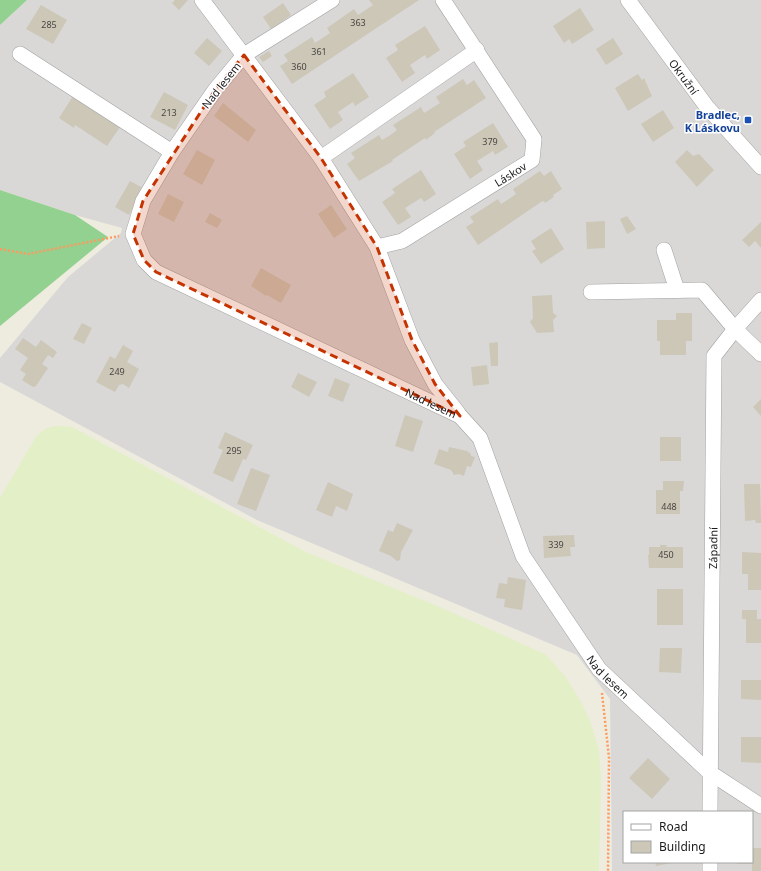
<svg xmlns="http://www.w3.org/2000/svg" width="761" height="871" viewBox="0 0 761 871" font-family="'Noto Sans',sans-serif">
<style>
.residential{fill:#d9d8d7;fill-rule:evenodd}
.farmland{fill:#e2efc7}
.forest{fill:#92d18f}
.building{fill:#cdc7b8}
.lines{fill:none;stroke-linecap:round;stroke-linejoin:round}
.street-casing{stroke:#a2a2a2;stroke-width:16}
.path{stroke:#ff995e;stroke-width:2.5;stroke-dasharray:2 2;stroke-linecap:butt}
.street{stroke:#fff;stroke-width:15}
.marked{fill:#c53300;fill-opacity:0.2;stroke:#c53300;stroke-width:3;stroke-dasharray:8 5;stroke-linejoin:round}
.transit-dot{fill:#1a4fb4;stroke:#fff;stroke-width:1.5}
.labels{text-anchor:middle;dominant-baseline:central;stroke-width:3;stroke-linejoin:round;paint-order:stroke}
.number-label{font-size:9px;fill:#484642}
.street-label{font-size:11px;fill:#1b1b1b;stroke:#fff}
.transit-label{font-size:11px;font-weight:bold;fill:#164399;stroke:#fff;text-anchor:end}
</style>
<rect width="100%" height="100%" fill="#eeecdf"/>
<path class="residential" d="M27 0H761V871H612L610 699 577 655 257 520 0 382V358L68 277 121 233 122 228 75 215 0 190V25ZM624 812H752V862H624Z"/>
<path class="farmland" d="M57 426 72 427 308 553 442 608 545 654 565 676 580 700 590 721 599 750 601 778 599 871H0V498L37 435 47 428Z"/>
<path class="forest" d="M0 0H27L0 25Z
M0 190 75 215 108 237 0 326Z"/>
<path class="building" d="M175 0H188L179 10 172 3Z
M369 0H419L292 84 280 66 288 61 284 55 312 37 315 43 330 33 327 28 354 9 358 15 373 5Z
M283 3 291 15 271 29 263 17Z
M41 5 67 20 53 44 26 29Z
M580 8 594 30 572 44 569 39 564 43 553 26Z
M425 26 440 50 427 59 425 55 410 65 415 73 402 82 386 58 398 50 395 45Z
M207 38 222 51 209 66 194 53Z
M613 38 623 54 606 65 596 49Z
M269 51 272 56 263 62 259 57Z
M353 73 369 97 355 106 353 102 338 112 343 120 330 129 314 105 326 97 324 92Z
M638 74 642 80 644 78 652 96 628 111 615 88Z
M463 79 467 85 474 80 486 98 434 132 435 133 426 140 425 138 392 160 393 161 359 181 347 164 355 158 351 153 379 135 382 140 389 136 397 130 393 125 421 107 424 113 440 103 436 97Z
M164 92 188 105 175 130 150 117Z
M73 96 120 127 107 146 75 125 74 128 59 118Z
M223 103 256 130 248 142 214 116Z
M663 110 674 128 653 142 641 124Z
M493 123 508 147 495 155 493 151 477 161 483 170 470 179 454 154 466 146 463 142Z
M197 150 215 160 202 185 183 174Z
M687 150 693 156 699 154 714 170 697 187 675 162Z
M421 170 436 194 424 202 421 198 405 208 411 217 398 225 382 202 395 193 392 189Z
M540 171 544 176 551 171 562 189 553 195 554 197 545 203 544 201 541 202 478 245 466 227 474 222 470 217 498 199 501 204 509 199 516 194 513 189Z
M130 181 143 188 129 215 115 207Z
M168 194 184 202 174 222 158 214Z
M331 205 347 229 334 238 318 214Z
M210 213 222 220 217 228 205 222Z
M627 216 636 229 627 234 620 219Z
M605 221V248L587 249 586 222Z
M761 222V248L755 241 749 247 742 240Z
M551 228 564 249 541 264 532 251 536 249 531 241Z
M261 268 291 285 281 303 267 295 266 296 251 286Z
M552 295 553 313 557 316 553 320 554 332 537 333 530 322 533 318 532 296Z
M676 313H692V341H686V355H660V341H657V320H676Z
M82 323 92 328 84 344 73 339Z
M23 338 36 347 41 340 57 352 53 358 48 355 42 364 48 368 36 386 33 387 22 380 26 374 20 370 28 358 15 349Z
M498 342V366H491L489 343Z
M123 345 133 351 127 362 139 369 129 388 123 384 119 385 115 392 96 382 110 356 115 359Z
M487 365 489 384 473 386 471 367Z
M298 373 317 382 309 397 291 387Z
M335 378 350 384 343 402 328 396Z
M761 399V416L753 407Z
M405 415 423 421 413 452 395 446Z
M225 432 253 445 246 460 243 459 233 482 213 473 223 450 218 448Z
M660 437H681V461H660Z
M449 447 467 451 471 454V456L475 457 471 467 467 466 464 476 459 474 454 475 451 470 434 464 439 449 448 452Z
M251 468 270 475 256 511 237 504Z
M663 481H684L683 491H680V514H656V490H663Z
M328 482 353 494 347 511 336 506 332 517 316 510Z
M744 484H760L761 523H756L755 520 745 521Z
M397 523 413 530 401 552 400 560 397 561 391 556 379 551 388 530 393 532Z
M574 535 575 547H570L571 556 544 558 543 536Z
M660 545H667L666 547H683V568H649L648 555H649V547H660Z
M742 552 761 553V590H748V574H742Z
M508 577 526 580 522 610 504 607 505 599 496 598 499 583 507 584Z
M657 589H683V625H657Z
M742 610H757V619H761V643H746V619H742Z
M660 648H682L681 673 659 672Z
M741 680H761V700L741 699Z
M741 737H761V763L741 762Z
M648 758 670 779 652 799 629 778Z
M752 848H761V871H752V864H737V862H752Z
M655 862H671V863L656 866Z"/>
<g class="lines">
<g class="street-casing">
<g id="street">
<path d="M202 0 321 158 377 247 412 340 435 384 458 413"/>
<path id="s1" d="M332 0 244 55 215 90 172 152 143 201 133 234 144 260 156 272 460 416 480 438 523 556 599 669 709 772 761 806"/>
<path id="s2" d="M628 0 707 107 761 167"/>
<path d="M20 54 172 152"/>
<path d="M321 158 477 50"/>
<path id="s3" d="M377 247 402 241 532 160 534 139 443 0"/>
<path d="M664 250 677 290"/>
<path d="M591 292 702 290 735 329 761 354"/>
<path id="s4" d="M710 812 714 356 735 329 761 300"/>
<path d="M710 862V871"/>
</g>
</g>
<path class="path" d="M0 249 28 254 119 236
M602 693 609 758 608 871"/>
<use href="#street" class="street"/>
</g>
<path class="marked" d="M244 55 321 158 377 247 412 340 435 384 460 416 156 272 144 260 133 234 143 201 215 90Z"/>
<rect class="transit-dot" x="744" y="116" width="8" height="8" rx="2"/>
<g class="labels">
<g class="number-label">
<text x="358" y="22">363</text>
<text x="49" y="24">285</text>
<text x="319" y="51">361</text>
<text x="299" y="66">360</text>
<text x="169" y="112">213</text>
<text x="490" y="141">379</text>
<text x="117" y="371">249</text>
<text x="234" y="450">295</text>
<text x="669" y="506">448</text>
<text x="556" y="544">339</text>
<text x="666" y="554">450</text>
</g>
<g class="street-label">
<text stroke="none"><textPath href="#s2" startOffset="95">Okružní</textPath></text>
<text transform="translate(221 85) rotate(-52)">Nad lesem</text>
<text stroke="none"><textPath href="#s3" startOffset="153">Láskov</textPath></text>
<text stroke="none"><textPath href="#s1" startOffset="666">Nad lesem</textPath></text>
<text stroke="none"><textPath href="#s4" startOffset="264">Západní</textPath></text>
<text stroke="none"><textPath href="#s1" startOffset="1001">Nad lesem</textPath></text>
</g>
<g class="transit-label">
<text x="740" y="114">Bradlec,<tspan x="740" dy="13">K Láskovu</tspan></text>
</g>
</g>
<rect x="623" y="811" width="130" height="52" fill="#ffffff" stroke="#a4a4a4"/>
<rect x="631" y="824" width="20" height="6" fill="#ffffff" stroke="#a4a4a4"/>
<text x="659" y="831" font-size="12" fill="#1b1b1b">Road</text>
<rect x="631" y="841" width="20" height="12" fill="#cdc7b8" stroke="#a4a4a4"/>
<text x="659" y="851" font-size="12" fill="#1b1b1b">Building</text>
</svg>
